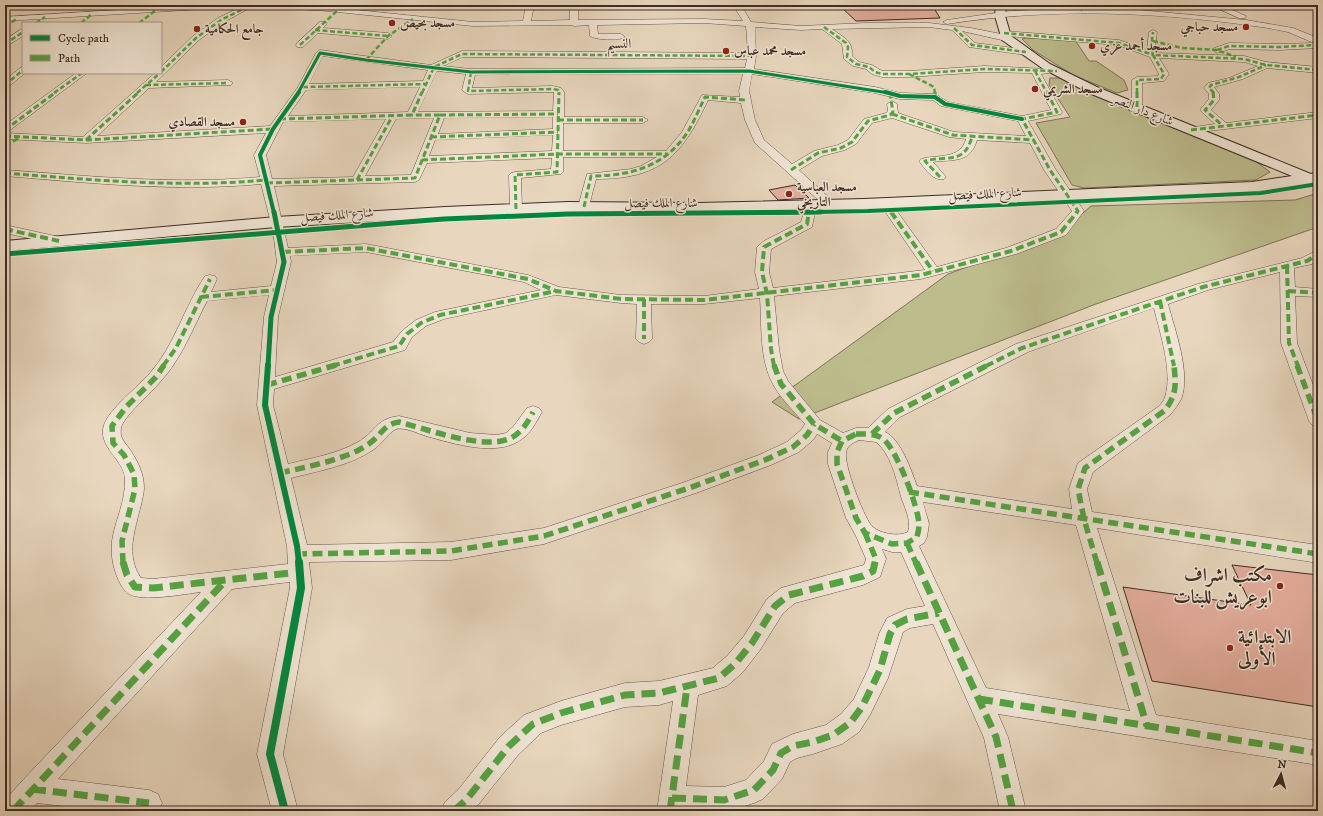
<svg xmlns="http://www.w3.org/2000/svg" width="1323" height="816" viewBox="0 0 1323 816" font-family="'IM FELL DW Pica',Amiri,serif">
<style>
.green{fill:#bdbc8d;stroke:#7e7458}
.building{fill:#e5af9f;stroke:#3e2c24}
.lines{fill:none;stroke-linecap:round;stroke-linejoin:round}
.street-casing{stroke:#68574a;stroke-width:1}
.secondary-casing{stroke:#3e2c24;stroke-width:2}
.street{fill:#f0e5d5;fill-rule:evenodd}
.secondary{fill:#f0e5d5;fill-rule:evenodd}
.quiet-far4{stroke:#54a442;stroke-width:2.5;stroke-dasharray:5 2.5;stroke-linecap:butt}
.quiet-far3{stroke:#54a442;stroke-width:3;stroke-dasharray:6 3;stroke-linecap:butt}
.quiet-far2{stroke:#54a442;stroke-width:4;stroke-dasharray:8 4;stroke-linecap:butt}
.quiet-far1{stroke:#54a442;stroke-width:5.5;stroke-dasharray:10 5.5;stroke-linecap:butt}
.quiet{stroke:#54a442;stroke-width:7;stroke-dasharray:14 7;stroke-linecap:butt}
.cycleway-far4-casing{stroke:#f0e5d5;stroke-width:4.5}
.cycleway-far3-casing{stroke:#f0e5d5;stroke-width:5.5}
.cycleway-far2-casing{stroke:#f0e5d5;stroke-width:7}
.cycleway-far1-casing{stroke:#f0e5d5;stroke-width:9}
.cycleway-casing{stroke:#f0e5d5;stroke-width:10}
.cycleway-far4{stroke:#00873e;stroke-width:3}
.cycleway-far3{stroke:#00873e;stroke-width:4}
.cycleway-far2{stroke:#00873e;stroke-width:5}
.cycleway-far1{stroke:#00873e;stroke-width:6}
.cycleway{stroke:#00873e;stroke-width:8}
.poi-dot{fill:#8f2418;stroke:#f0e5d5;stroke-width:1.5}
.labels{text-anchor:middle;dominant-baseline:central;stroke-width:3;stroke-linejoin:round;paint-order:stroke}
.far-poi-label{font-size:13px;font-weight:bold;fill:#3e2c24;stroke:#f0e5d5;text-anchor:start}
.far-street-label{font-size:13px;fill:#3e2c24;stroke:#f0e5d5}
.far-neighbourhood-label{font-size:14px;fill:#3e2c24;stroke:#f0e5d5}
.near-poi-label{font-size:19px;font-weight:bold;fill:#3e2c24;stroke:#f0e5d5;text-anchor:end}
</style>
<rect width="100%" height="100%" fill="#e8d7be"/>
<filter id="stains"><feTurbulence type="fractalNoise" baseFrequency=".005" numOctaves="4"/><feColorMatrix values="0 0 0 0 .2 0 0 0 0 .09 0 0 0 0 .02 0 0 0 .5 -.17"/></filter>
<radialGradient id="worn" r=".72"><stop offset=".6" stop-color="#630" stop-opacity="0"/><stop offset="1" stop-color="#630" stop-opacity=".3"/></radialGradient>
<path class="green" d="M1027 38 1075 40 1089 61H1096L1124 80 1128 90 1117 93 1073 75 1033 50 1022 39Z
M1050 78H1061L1254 160 1270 172 1256 180 1084 188 1072 185 1036 123 1070 117 1049 85Z
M1318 193V227L1096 304 799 419 772 402 948 274 1061 232 1091 206 1295 200Z"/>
<path class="building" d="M839 5H932L940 18 856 21Z
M795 185 809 198 778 200 769 190Z
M1232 565 1318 575V707L1152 681 1123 587 1251 605Z"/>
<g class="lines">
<g class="street-casing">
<path id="street" d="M198 5H209L203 9 5 21V17Z
M245 5H255L224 22 199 40 156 82 228 80 233 83 231 85 149 88 97 136 270 126 298 87 316 53 320 50 431 65 462 51 748 53 746 26 704 23 597 25 598 34H621L625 37C620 41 595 40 590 36L589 25 574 26 571 25 473 26 328 11 267 7 263 5 328 7 473 22 523 21 526 5H534L531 21 570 20V5H578V20L704 19 743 21 733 5H741L751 22 801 26 866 23H929L971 28 1001 34V31H1004L1119 40 1147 50 1149 32 1153 30 1157 32 1155 48 1157 53 1244 56 1266 62 1318 67V73L1267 68 1243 79 1214 87 1219 94V100L1211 110 1226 123 1318 112V118L1191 133 1186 130 1187 128 1215 124 1200 110 1209 99V94L1204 88 1208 83 1229 78 1258 66 1244 62 1159 58 1169 74 1164 81 1142 83V108L1137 111 1132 108V80L1137 77 1158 76 1159 74 1150 57 1118 45 1007 36 1010 38 1006 41 962 31 975 43 1029 50 1030 52 1029 54 1026 55 969 47 952 30 929 27 832 29C844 38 853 40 852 56L859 62 872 65 882 71H909L984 66 1049 69 1051 71 1049 73 1041 74 1062 112 1061 114 1028 121 1056 170 1084 211 1066 235 1016 254 921 279 774 296 779 349 783 371 788 381 820 420 843 433 856 428H868L888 409 1016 344 1198 284 1302 258 1318 250V260L1312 264 1294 268 1295 287 1318 289V297L1295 296 1297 343 1318 398V427L1312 425 1309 421 1281 343 1280 272 1208 290 1168 304C1175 330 1190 371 1182 397 1179 404 1174 410 1170 415L1093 472 1087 489 1092 512 1318 545V563L1097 528 1156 715 1318 741V765L998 714 1008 737 1026 811H1000L984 738 933 624 910 628 903 632 888 678 870 715 859 732 842 744 813 754 797 758 790 762 782 779 763 799 754 803 730 811H657L673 701 659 705 625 707 561 725 541 733 518 755 473 811H441L445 802 458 790 500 737 524 715 561 701 625 683 659 681 713 668 727 656 744 636 767 599 781 588 864 565 866 559 856 536 846 518 828 464V452L832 443 817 434 813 440 799 452 771 465 696 493 544 544 451 560 309 562 312 588 283 754 298 811H272L257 754 290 588V582L232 589 58 779 149 790 158 794 162 803 159 811H107L37 803 30 811H5V800L23 780 201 592C184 594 143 602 129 594 123 591 117 578 115 571 112 561 111 552 112 541 115 520 126 501 125 479 124 459 97 447 104 425 109 409 138 387 150 373 175 345 184 307 205 276L210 275 215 276 217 279 211 292 271 286 277 262 273 231 261 184C176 192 90 183 5 176V170C90 176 175 185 260 177L254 155 266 133 86 143 5 139V125L76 73H87L6 133 83 137 155 73H161V67L193 36 218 18ZM755 27 801 30 822 29 842 44 844 59 853 66 866 69 872 74 882 77H909L984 72 1032 73 1051 110 1022 116 948 102 935 94 900 93 875 87 754 69 756 56ZM323 56 428 70 423 81 309 84ZM463 57 747 59 745 68 471 69 443 66ZM437 71 466 74 462 90 468 94 554 92 553 111 418 112ZM743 74 739 91 740 97 702 95 682 132 666 151H563V123H643L648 120 643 117H564V92L561 88 553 86 472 88 475 75ZM752 74 875 93 900 99 933 100 941 106 1018 121 1026 136 954 132 898 113 897 104 892 101 887 104 888 111 886 113 864 119 848 140 838 145 814 151 792 164 764 140 755 120 749 91ZM420 87 408 112 288 116 306 90ZM708 100 741 103 745 120 755 143 827 208H835L837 205 799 170 822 156 845 150 856 144 872 123 892 118 949 137 966 139C960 160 939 154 921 159L919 161C925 169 934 182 944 179L946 177 933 162C953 159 970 164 977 140L1030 143 1044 170 1072 211 1056 229 1006 248 937 267 894 207H886L884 210 925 270 773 288 769 272 771 249 812 227 815 212 813 209H805L801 222 764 241 757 247 755 272 759 289 704 296 621 295 559 287 528 275 366 244 288 248 274 186 415 182 419 180 427 163 552 158 551 169 515 172 511 173 509 175 510 209 512 212H520L522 209 521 178 561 174 563 172V157H657L641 166 631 169 587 174 578 207 580 210H588L596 179C661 179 682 156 708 100ZM553 117V129L438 134 444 118ZM434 118 411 175 365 176 396 119ZM386 119 353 177 272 179 266 155 283 122ZM553 135 552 151 429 156 435 140ZM366 252 524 282 541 290 435 312 416 320 402 331 393 342 275 377 278 317 291 262 290 256ZM269 295 264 317 257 405 287 546 288 564 153 579 141 578C125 555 135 530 141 505 142 500 144 493 144 488 144 474 138 462 131 451 126 443 119 439 121 428 123 417 152 392 160 382 181 360 193 328 207 301ZM556 295 621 303 637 304 636 339 639 342 644 344 649 342 652 339 651 304H704L760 298C762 326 759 361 774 386 782 400 795 412 805 424L801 430 787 442 759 455 682 483 544 528 451 542 307 545 291 478C318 471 349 466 373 450 382 444 387 434 396 429 405 427 417 433 426 436 452 443 497 458 522 439 531 433 536 422 542 412L539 408 533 406 527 408 513 427 506 433 497 435 470 433 399 416C375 419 376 432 358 442 337 454 312 458 288 464L273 405 274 389 405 350 412 337 426 326 444 319ZM1154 308C1160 333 1173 372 1165 397 1164 401 1161 404 1158 407L1078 463 1069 489 1072 509 917 486C911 470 901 439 885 432L900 417 1028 352ZM859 440 876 442C890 453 896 477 900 493 903 506 912 518 908 532 899 537 878 534 871 525 863 515 844 465 846 453 847 445 853 443 859 440ZM923 502 1076 525 1130 711 986 688 919 546 924 543 927 537 929 524ZM882 549 892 552H901L925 606 907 609 887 618 879 634 869 667 854 699 841 714 826 725 793 734 772 744 764 761 746 780 724 787 686 786 698 695 727 686 743 672 760 650 783 613 795 603 863 585 880 577 886 559Z
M1210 5H1221L1246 16 1245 18H1239Z
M1074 8 1139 10 1246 20 1293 28 1318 38V48L1279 50 1230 49 1217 53 1213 50 1214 48 1229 43 1279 44 1314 43 1288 32 1268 28C1162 12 1054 7 947 24L943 22 947 20 1010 11Z
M320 22H326L327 24 323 28 388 33 392 36 388 39 318 33 303 47H297L296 45 297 43Z
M20 30H23V36L5 47V40Z
M23 67V73H25L8 87 5 88V80L20 68Z
M5 225 64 238 66 241 64 244 59 245 5 233Z"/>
</g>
<g class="secondary-casing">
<path id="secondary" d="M996 5H1006L1005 16 1011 36 1050 64 1097 87 1311 174 1318 172V182L1252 192 864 209 698 213 568 212 445 217 276 227 5 251V241L276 217 445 207 568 202 698 203 864 199 1252 182 1292 176 1089 93 1042 68 1002 40 995 16Z
M1311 5H1318V9Z"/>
</g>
<use href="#street" class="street"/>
<use href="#secondary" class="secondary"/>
<path class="quiet-far4" d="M1067 5 1082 10
M36 23 45 17
M81 23 92 14
M139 23 156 10
M5 26 17 19
M824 27 846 43 848 47 847 57 856 64 869 67 875 72 882 74H909L984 69 1057 71
M954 28 972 45 1026 52
M315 30 388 36
M1004 33 1119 43 1153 55 1151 48 1153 32
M1153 41 1182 48 1217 50 1236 57
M5 44 23 32
M300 45 338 10
M1217 50 1229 46 1279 47 1318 45
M366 60 388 36 413 19
M1035 71 1047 93
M161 72 196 38 221 20 251 5
M471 72 468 91 553 89 558 90 559 93
M909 74 934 87 935 93
M5 85 23 70
M146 85 228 83
M303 87 426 84
M54 93 82 73
M137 93 160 73
M422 93 434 67 462 54 752 56
M1137 93V80L1161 79 1164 74 1153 55 1244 59 1266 65 1318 70
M1214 93 1209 88 1211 85 1239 77 1266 65"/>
<path class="quiet-far3" d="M935 92V97
M1047 92 1057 112 1022 119 1050 170 1078 211 1077 213
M1137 92V108
M1213 92 1214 100 1205 110 1223 126
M892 114 953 135 1034 140
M440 115 558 114
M280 119 412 115 422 92
M558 120H643
M5 130 56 92
M1191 130 1318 115
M5 136 86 140 273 129
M431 137 558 132
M86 140 139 92
M5 146 19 138
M422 160 557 154H668
M791 170 818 153 841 148 852 142 868 121 890 115 893 112 890 94
M5 173C92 180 179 188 266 180
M940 177 925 161C948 155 964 165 972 137
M357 180 393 115
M267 183 415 178 440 115H412
M584 207 591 176C630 176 664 167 687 133 694 122 699 109 705 97L746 100
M516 209 515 175 557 172 559 92
M890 210 892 213"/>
<path class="quiet-far2" d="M891 212 933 271
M5 229 59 241
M283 252 366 248 528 279 556 291 621 299 704 300 921 275 1011 251 1061 232 1077 212
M1287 266 1289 343 1298 366
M1288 291 1318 293
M201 297 277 290
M644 299V339
M1160 301 1174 366
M163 366 176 348 210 279
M332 366 399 346 407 334 421 323 440 315 556 291
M774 366 771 349 767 294 762 272 764 247 807 224 809 212
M986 366 1022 348 1203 287 1307 261 1318 254"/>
<path class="quiet-far1" d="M774 365 781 384 814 424 842 441
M1297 365 1318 421
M267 385 336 365
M856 434C865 434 876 433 883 439 896 448 919 508 919 525 919 529 918 533 917 537L907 543 892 544 865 533 856 518 837 464V452L842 441Z
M872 434 894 413 988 365
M280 473C306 467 333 462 357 451 361 449 366 446 370 443 381 435 384 424 399 422 427 429 485 451 511 438 522 432 528 422 533 412
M909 492 1318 554
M865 533 876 559 875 563
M907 543 916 563
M297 554 451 551 544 536 689 488 765 460 793 447 807 435 814 424
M123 563 122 541 135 489 134 474 124 455 113 443 112 426 126 407 156 377 164 365
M1097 563 1084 519 1078 489 1085 468 1164 411C1177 395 1176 385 1174 365"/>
<path class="quiet" d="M123 562 127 575 135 587 153 588 299 572
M916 562 996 737 1013 811
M1097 562 1147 726
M979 699 1318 753
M32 789 149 803
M672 798 724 800 754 790 773 770 781 753 793 746 813 742 833 735 850 723 862 707 880 670 890 634 895 625 907 619 939 613
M13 811 226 580
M454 811 467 799 509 746 533 724 561 713 625 695 659 693 719 678 735 664 752 643 775 606 789 595 863 576 873 571 875 562
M670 811 687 687"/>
<g class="cycleway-far4-casing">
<path id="cycleway-far4" d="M298 93 320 53 366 60 471 72 749 71 889 93"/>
</g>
<g class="cycleway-far3-casing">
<path id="cycleway-far3" d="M885 92 900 96 935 97 945 104 1022 119
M274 213 260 155 273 129 299 92
M764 213 868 211 1261 193 1318 184"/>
</g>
<g class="cycleway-far2-casing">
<path id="cycleway-far2" d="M5 254 444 219 568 214 821 212
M268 366 271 317 284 262 274 212"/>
</g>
<g class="cycleway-far1-casing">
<path id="cycleway-far1" d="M268 365 265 405 297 546 299 563"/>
</g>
<g class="cycleway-casing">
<path id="cycleway" d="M285 811 270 754 301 588 299 562"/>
</g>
<use href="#cycleway-far4" class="cycleway-far4"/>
<use href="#cycleway-far3" class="cycleway-far3"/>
<use href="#cycleway-far2" class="cycleway-far2"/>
<use href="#cycleway-far1" class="cycleway-far1"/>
<use href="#cycleway" class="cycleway"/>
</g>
<g class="poi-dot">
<circle cx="392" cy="23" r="4"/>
<circle cx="1246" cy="27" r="4"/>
<circle cx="197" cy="29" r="4"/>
<circle cx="1092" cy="46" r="4"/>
<circle cx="726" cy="51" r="4"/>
<circle cx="1035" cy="89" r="4"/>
<circle cx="243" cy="122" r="4"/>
<circle cx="789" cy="194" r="4"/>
<circle cx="1280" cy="586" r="4"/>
<circle cx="1230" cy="648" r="4"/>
</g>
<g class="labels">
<g class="far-poi-label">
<text x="400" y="23">مسجد بحيص</text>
<text x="1238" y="27" text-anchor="end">مسجد حباجي</text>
<text x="205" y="29">جامع الحكامية</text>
<text x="1100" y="46">مسجد أحمد عزي</text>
<text x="734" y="51">مسجد محمد عباس</text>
<text x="1043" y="89">مسجد الشريمي</text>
<text x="235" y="122" text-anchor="end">مسجد القصادي</text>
<text x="797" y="187">مسجد العباسية<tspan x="797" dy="15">التاريخي</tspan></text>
</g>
<g class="far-street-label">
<text transform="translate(1143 110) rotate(22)">شارع دار النصر</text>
<text transform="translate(985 194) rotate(-3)">شارع الملك فيصل</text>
<text x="661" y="203">شارع الملك فيصل</text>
<text transform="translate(337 215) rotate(-4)">شارع الملك فيصل</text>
</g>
<g class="far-neighbourhood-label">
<text x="619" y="44">النسيم</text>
</g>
<g class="near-poi-label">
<text x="1272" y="575">مكتب اشراف<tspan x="1272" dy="22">ابوعريش للبنات</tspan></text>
<text x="1238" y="637" text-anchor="start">الابتدائية<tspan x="1238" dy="22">الأولى</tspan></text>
</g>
</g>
<rect width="1323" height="816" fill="none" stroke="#e8d7be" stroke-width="20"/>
<rect x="6" y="6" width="1311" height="804" fill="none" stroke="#3e2c24" stroke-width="2"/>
<rect x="10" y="10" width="1303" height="796" fill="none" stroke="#3e2c24"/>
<rect x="22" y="22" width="140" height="52" fill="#f0e5d5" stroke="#a99b8e"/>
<rect x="30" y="35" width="20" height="6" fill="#00873e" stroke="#a99b8e"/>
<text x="58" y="42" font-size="12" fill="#3e2c24">Cycle path</text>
<rect x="30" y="55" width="20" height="6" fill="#54a442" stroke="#a99b8e"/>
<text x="58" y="62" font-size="12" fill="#3e2c24">Path</text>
<g transform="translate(1281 774) rotate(6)" stroke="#f0e5d5" stroke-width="3" paint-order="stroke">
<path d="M0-3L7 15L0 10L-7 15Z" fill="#3e2c24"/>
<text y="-6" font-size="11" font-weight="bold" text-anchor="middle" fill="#3e2c24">N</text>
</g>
<rect width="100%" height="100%" filter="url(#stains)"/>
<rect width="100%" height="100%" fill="url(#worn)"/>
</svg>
